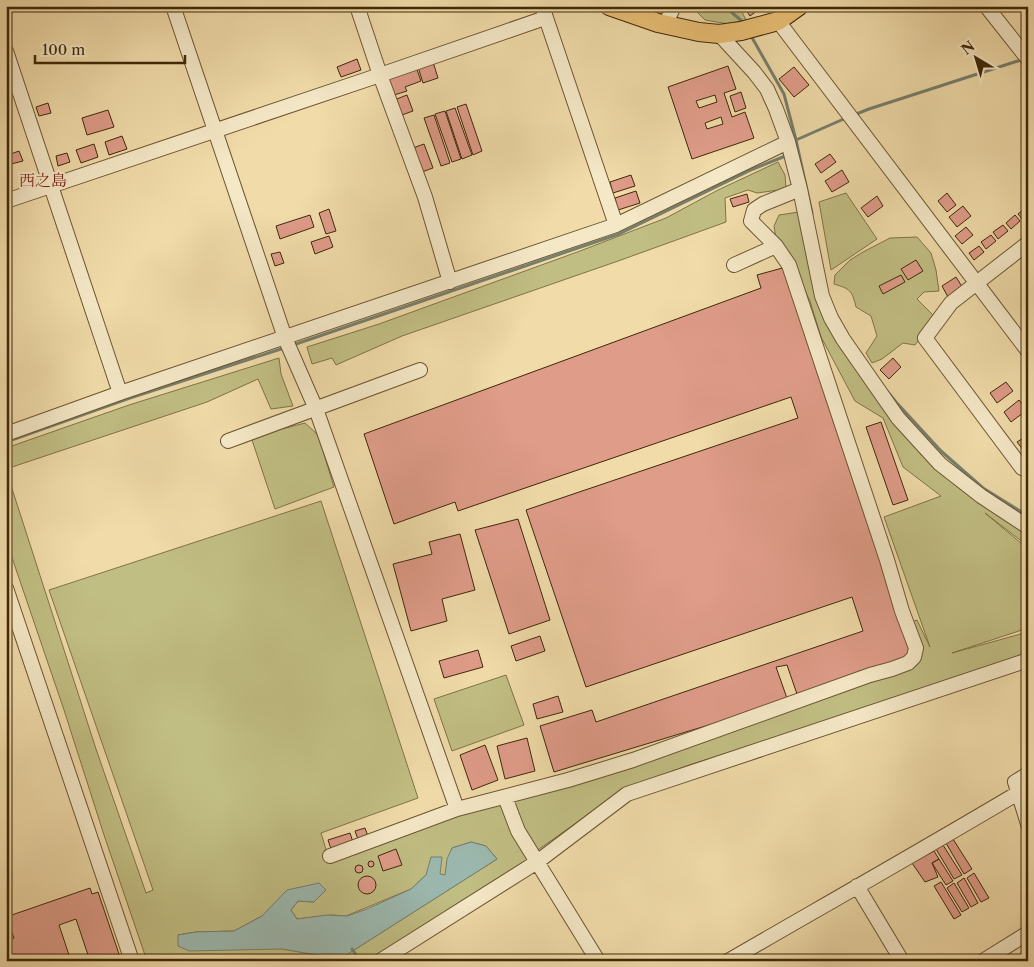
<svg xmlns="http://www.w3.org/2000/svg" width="1034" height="967" viewBox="0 0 1034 967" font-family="'Libre Caslon Text','Noto Serif JP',serif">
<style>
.green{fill:#c1be83;stroke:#807346;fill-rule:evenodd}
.water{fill:#9cb9b0;stroke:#777f6d}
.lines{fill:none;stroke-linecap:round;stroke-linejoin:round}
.stream{stroke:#777f6d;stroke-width:3}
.building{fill:#df9c89;stroke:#3f2809;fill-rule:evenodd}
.minor-casing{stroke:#6b5531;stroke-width:16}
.major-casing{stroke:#3f2809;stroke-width:20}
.minor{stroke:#f5e8c7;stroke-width:14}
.major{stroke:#e8be74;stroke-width:18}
.labels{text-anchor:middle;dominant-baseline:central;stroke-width:4;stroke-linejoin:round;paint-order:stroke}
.quarter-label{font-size:16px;fill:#7a1f14;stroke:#f5e8c7}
</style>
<rect width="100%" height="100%" fill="#f0dba9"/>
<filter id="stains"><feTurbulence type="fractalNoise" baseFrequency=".004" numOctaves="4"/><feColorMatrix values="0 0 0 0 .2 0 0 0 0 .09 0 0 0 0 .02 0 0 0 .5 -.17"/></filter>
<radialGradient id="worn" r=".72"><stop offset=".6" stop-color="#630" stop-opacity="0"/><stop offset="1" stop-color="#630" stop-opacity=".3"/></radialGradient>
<path class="green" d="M619 6H667L661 20Z
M689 6H739L746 20 728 24 705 20 693 8Z
M778 162 785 175 786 189 757 193 748 190 725 198 726 222 621 260 402 336 336 365 332 358 312 364 307 347 379 324 580 251 666 218 718 190Z
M846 193 877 239 831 270 819 202Z
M799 212 824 300 854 355 940 464 1028 527V546L985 513 1028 549V628L952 653 1028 632V653L868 708 686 766 624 789 535 852 533 860 373 961H147L104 835 64 710 6 540V470L96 749 146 893 153 890 49 590 321 501 418 798 321 833 328 856 729 732 911 668 907 624 917 620 930 647 884 517 941 496 903 467 883 418 855 401 821 337 810 301 788 256 776 239 774 226 779 215ZM471 842 486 846 497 859 340 959 271 947 178 935 196 932 234 931 262 916 319 883 314 902 298 901 291 910 297 919 331 915 346 916 411 889 426 875 440 874 445 876 452 848Z
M917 237 931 253 936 270 939 291 924 292 917 299 936 318 915 345 903 343 882 359 872 363 866 353 877 336 871 316 856 307C852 290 850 289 834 284L835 275 850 260 863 252 890 238Z
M279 358 281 374 293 406 271 409 258 379 207 402 6 469V448L129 405Z
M305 423 318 435 334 487 275 509 251 437Z
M506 675 524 725 452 751 434 699Z"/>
<path class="water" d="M471 842 486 846 497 859 340 959 282 949 189 951 178 946V935L196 932 234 931 262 916 287 890 319 883 326 890 314 902 298 901 291 910 297 919 327 915 347 916 367 909 411 889 426 875 431 857H442L440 874 445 875 447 859 452 848Z"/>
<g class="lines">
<path class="stream" d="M719 6 730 11 743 22 745 25
M750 34 784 94 796 140 812 213
M854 115 869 109 1024 59
M796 140 846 118
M293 345 619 234 753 169 788 155
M887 391 896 402 941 451 983 488 1028 516
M6 442 130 398 284 348
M352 949 360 961"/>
</g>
<path class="building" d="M743 6H762V7L750 16Z
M357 59 361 70 341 77 337 67Z
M433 62 438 78 423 83 418 67Z
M728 66 736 89 724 93 732 117 745 112 754 138 692 159 668 87ZM715 95 717 102 699 108 696 101ZM721 117 723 124 707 129 705 123Z
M416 67 421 81 405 87 407 91 394 95 388 77Z
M794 67 809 85 794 97 779 79Z
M741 92 746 108 735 112 730 96Z
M407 95 413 111 399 116 394 100Z
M48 103 51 113 39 116 36 107Z
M466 104 482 151 473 155 457 107Z
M455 108 472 155 462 159 446 111Z
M108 110 114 127 87 135 82 118Z
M445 111 461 159 452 162 435 114Z
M434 115 450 163 441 166 424 118Z
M122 136 127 149 109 155 105 142Z
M94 144 98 157 81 163 76 150Z
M424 144 433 168 419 173 410 149Z
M19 151 23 161 11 164 8 155Z
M67 153 70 162 58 166 56 156Z
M830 154 836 162 821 173 815 164Z
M842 170 849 182 832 192 825 181Z
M6 172 10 182 6 184Z
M631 175 635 186 613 193 610 182Z
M636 191 640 203 618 210 615 198Z
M947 193 956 205 947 212 938 201Z
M747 194 749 202 733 207 730 199Z
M877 196 883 206 868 217 861 208Z
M963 206 971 216 957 227 949 217Z
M1028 206V216L1023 220 1018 214Z
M329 209 336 231 326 234 319 213Z
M310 215 314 227 280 239 276 226Z
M1015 215 1020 221 1011 229 1006 223Z
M1003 225 1008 231 998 239 993 232Z
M966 227 973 235 962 244 955 236Z
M991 235 996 241 986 249 981 242Z
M329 236 333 247 315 254 311 242Z
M979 246 984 252 974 260 969 253Z
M280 252 284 263 275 266 271 254Z
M916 260 923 271 908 280 901 269Z
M786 267 910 651 901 661 798 697 787 665 776 667 788 701 554 772 540 726 592 710 596 722 863 631 852 597 586 687 526 510 798 418 791 397 458 511 455 502 394 524 364 434 761 288 757 275Z
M901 275 905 282 883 294 879 286Z
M956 277 963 288 948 297 942 286Z
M893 358 901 367 889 379 880 370Z
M1006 382 1013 391 997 403 990 393Z
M1019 400 1027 410 1011 422 1004 412Z
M881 422 908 500 893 505 866 427Z
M1028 435V450L1025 452 1017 442Z
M518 519 550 620 509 634 475 530Z
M460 534 475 590 442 599 447 621 411 631 393 564 432 554 429 542Z
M540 636 545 651 516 661 511 646Z
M478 650 483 667 444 678 439 661Z
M558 696 563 712 537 719 533 704Z
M527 738 535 771 505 779 497 746Z
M485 745 498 780 472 790 460 755Z
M365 828 369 839 359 842 355 831Z
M350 833 353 842 331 849 328 840Z
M953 839 972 869 964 874 946 843Z
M943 845 962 875 954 879 936 849Z
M396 849 402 865 383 871 378 856Z
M934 851 939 859 932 863 938 877 925 882 912 863Z
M939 859 953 881 946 885 932 863Z
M368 864a3 3 0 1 1 6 0a3 3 0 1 1-6 0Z
M355 869a4 4 0 1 1 8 0a4 4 0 1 1-8 0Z
M974 873 989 898 981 902 967 878Z
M358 885a9 9 0 1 1 18 0a9 9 0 1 1-18 0Z
M964 878 978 903 971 907 957 883Z
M941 882 961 915 954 919 934 886Z
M954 883 969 908 962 912 947 888Z
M90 888 92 894 98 892 120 957 110 961H90L76 919 59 925 71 961H11L6 947V941L14 938 6 917Z"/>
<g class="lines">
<g class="minor-casing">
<path id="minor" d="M173 6 285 338 316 409 457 809
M357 6 380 75 425 197 450 282
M542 6 616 225
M986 6 1028 59
M778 21 1028 351
M665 25 674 6
M719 34 754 72 767 89 776 109 788 142 800 189 822 296 831 318 843 339 898 418 940 464 981 496 1028 527
M6 51 120 393
M6 201 380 75 545 18
M1028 243 951 303 925 338 1022 468 1028 464
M734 265 776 246
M6 434 120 393 616 225 788 142
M228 441 420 370
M6 588 132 961
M1028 774 1015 782 1028 824
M505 797 518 831 598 961
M330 856 457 809 568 780 633 760 870 675 892 669 908 663 914 657 916 648 902 611 887 560 789 265 776 246 751 221 754 210 763 204 800 189
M857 886 902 961
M380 961 537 862 627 794 1028 660
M728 961C825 905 922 850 1018 793
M983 961 1028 933"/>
</g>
<g class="major-casing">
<path id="major" d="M609 6 658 23 699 32 719 34 741 31 778 21 799 6"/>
</g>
<use href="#minor" class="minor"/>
<use href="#major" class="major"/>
</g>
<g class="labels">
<g class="quarter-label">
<text x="43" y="180">西之島</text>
</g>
</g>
<rect width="1034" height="967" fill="none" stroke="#f0dba9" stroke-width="25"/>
<rect x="8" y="8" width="1019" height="952" fill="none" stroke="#3f2809" stroke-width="2.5"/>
<rect x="12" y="12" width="1009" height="942" fill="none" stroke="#3f2809"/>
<g transform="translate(976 58) rotate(322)" stroke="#f5e8c7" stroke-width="4" paint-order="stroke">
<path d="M0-4L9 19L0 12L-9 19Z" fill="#3f2809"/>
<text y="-8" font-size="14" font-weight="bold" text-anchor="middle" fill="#3f2809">N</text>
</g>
<path d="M35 55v8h150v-8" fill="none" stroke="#3f2809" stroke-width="2.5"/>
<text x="42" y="55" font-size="15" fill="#3f2809" stroke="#f5e8c7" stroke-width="4" paint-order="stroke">100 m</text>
<rect width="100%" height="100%" filter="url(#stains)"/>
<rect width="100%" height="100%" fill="url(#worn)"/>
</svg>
